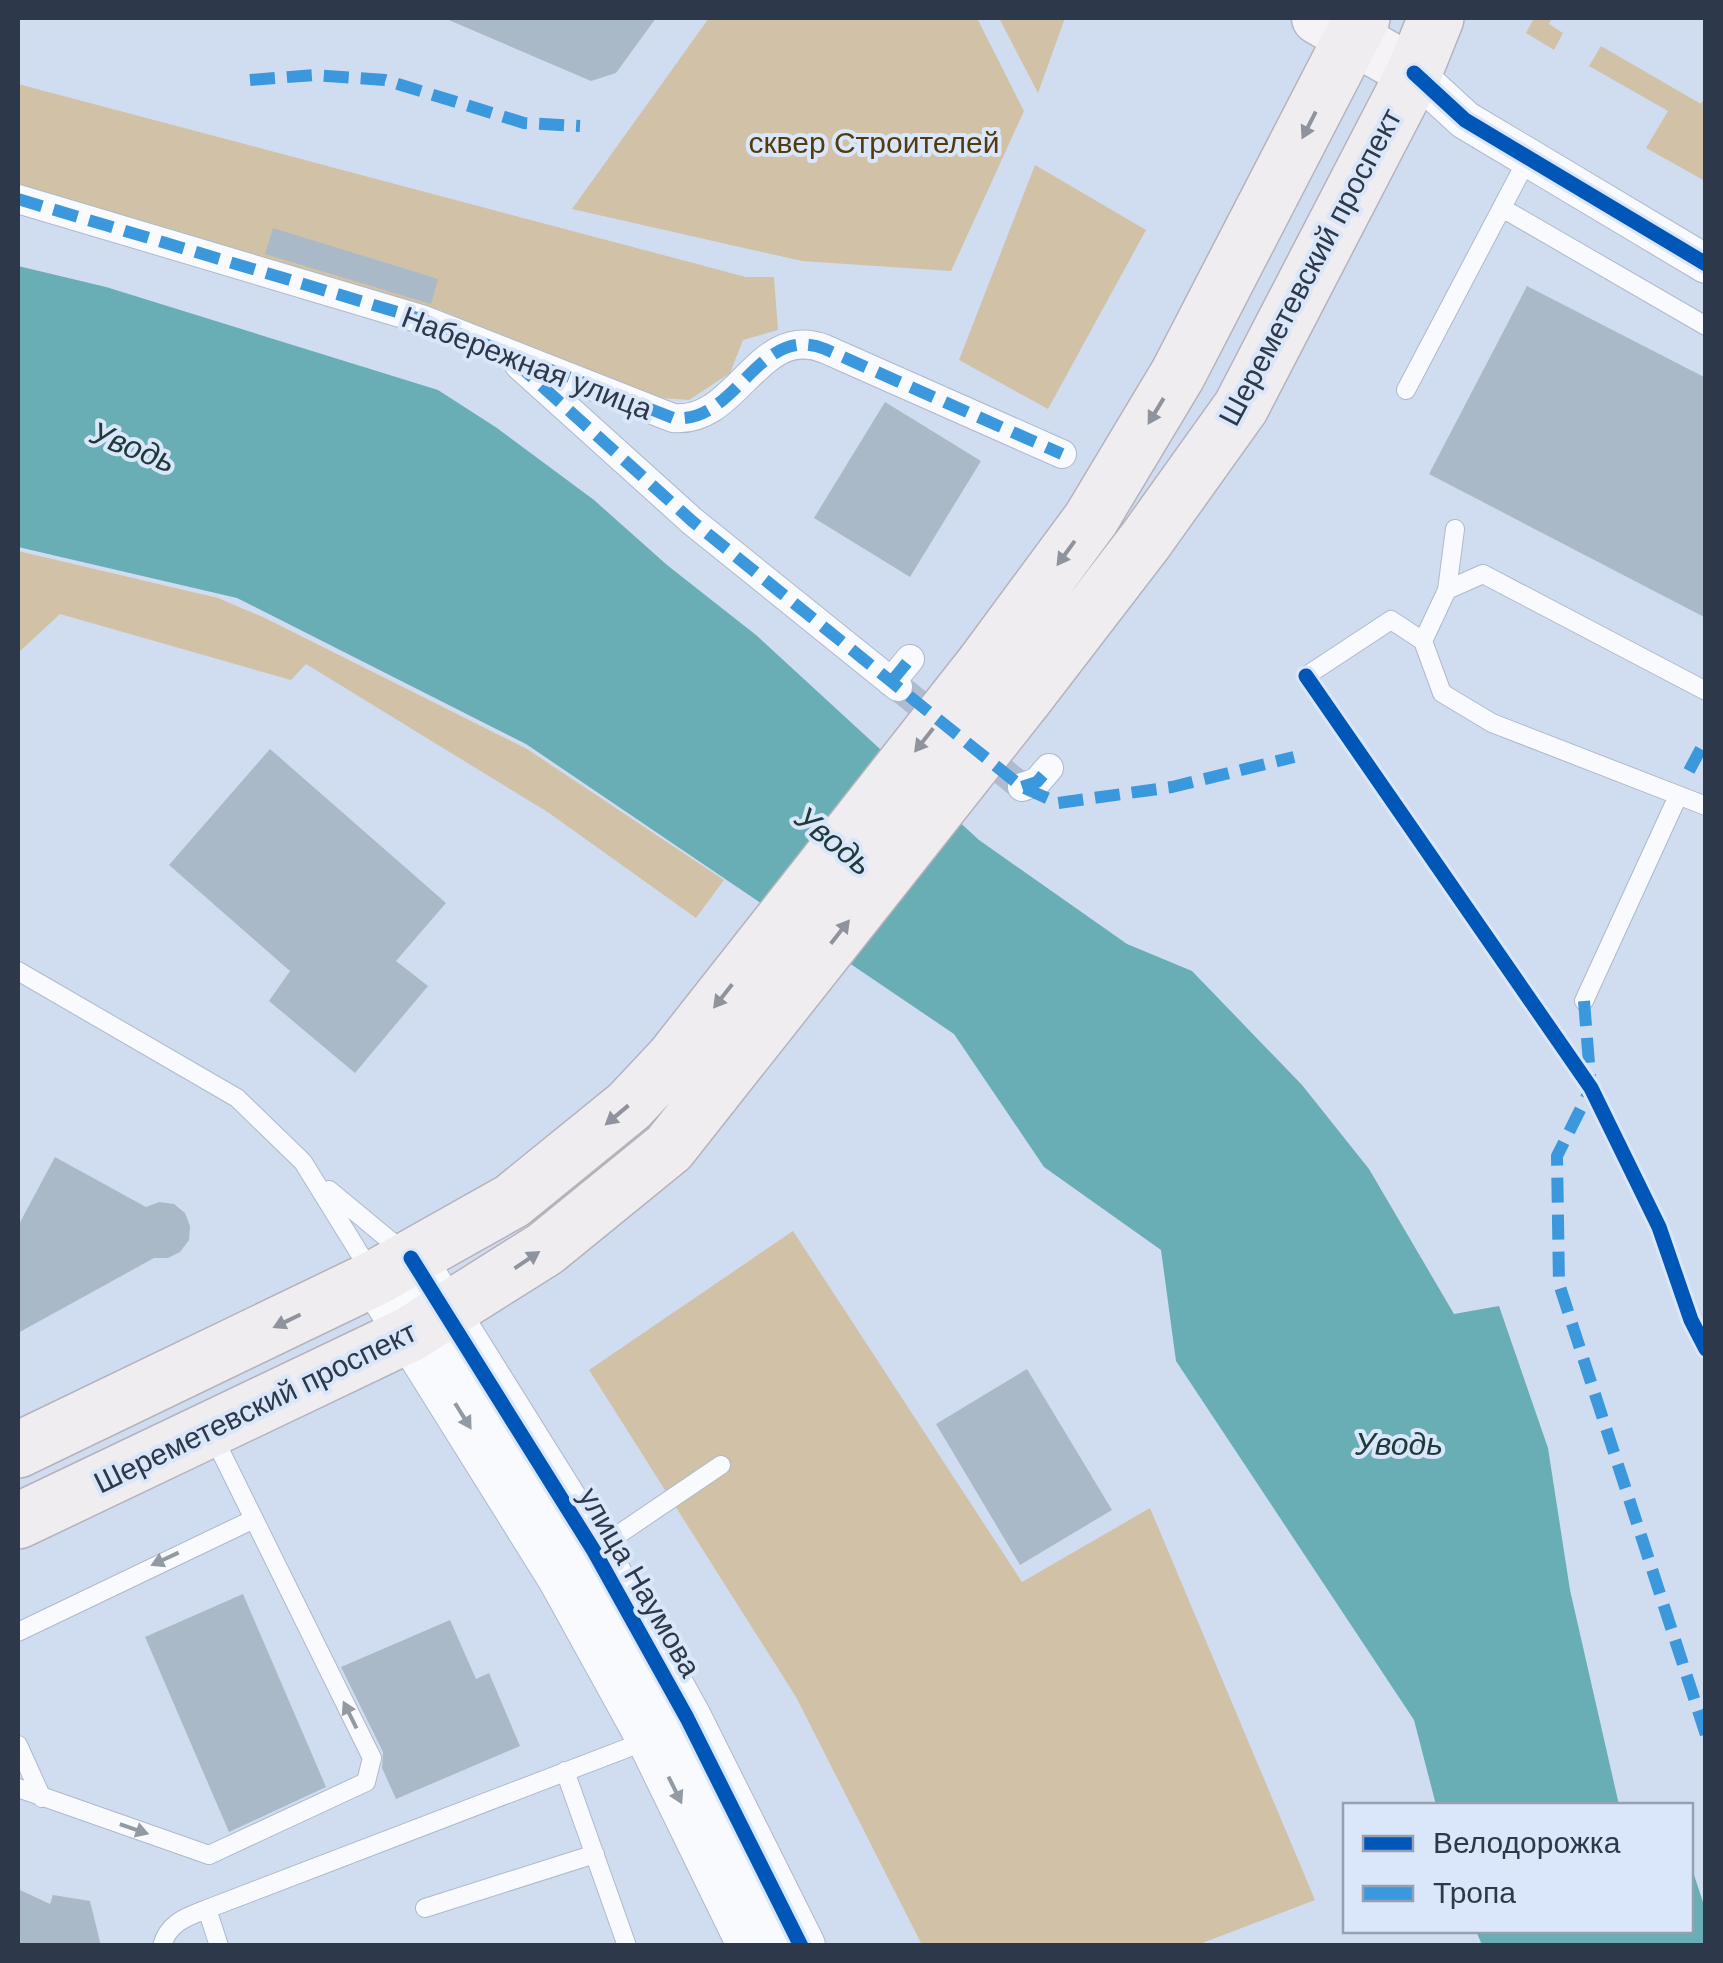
<svg xmlns="http://www.w3.org/2000/svg" width="1723" height="1963" viewBox="0 0 1723 1963" font-family="Helvetica,sans-serif">
<style>
.green{fill:#d1c1a6}
.water{fill:#69adb5}
.building{fill:#aab9c8}
.lines{fill:none;stroke-linecap:round;stroke-linejoin:round}
.pedestrian-tunnel{stroke:#afbcd0;stroke-width:28;stroke-dasharray:28 14;stroke-linecap:butt}
.service-casing{stroke:#aeb9ca;stroke-width:20}
.pedestrian-casing{stroke:#aeb9ca;stroke-width:30}
.minor-casing{stroke:#aeb9ca;stroke-width:40}
.tertiary-casing{stroke:#aeb9ca;stroke-width:50}
.secondary-casing{stroke:#aeb9ca;stroke-width:55}
.primary-casing{stroke:#b5b2bc;stroke-width:58}
.service{stroke:#f8fafd;stroke-width:18}
.pedestrian{stroke:#f8fafd;stroke-width:28}
.minor{stroke:#f8fafd;stroke-width:38}
.tertiary{stroke:#f8fafd;stroke-width:48}
.secondary{stroke:#f5f3f6;stroke-width:52}
.primary{stroke:#f0edf0;stroke-width:55}
.primary-bridge-casing{stroke:#b5b2bc;stroke-width:58;stroke-linecap:butt}
.primary-bridge{stroke:#f0edf0;stroke-width:55}
.quiet{stroke:#3c98dc;stroke-width:12;stroke-dasharray:25 12;stroke-linecap:butt}
.cycleway-casing{stroke:#dae6f9;stroke-width:21}
.cycleway{stroke:#0057b8;stroke-width:15}
.oneway{fill:#8e939e}
.oneway2{fill:#929aa4}
.labels{text-anchor:middle;dominant-baseline:central;stroke-width:8;stroke-linejoin:round;paint-order:stroke}
.park-label{font-size:30px;fill:#533b0d;stroke:#dae6f9}
.street-label{font-size:30px;fill:#2d394b;stroke:#dae6f9}
.water-label{font-size:32px;font-style:italic;fill:#1d393a;stroke:#dae6f9}
</style>
<rect width="100%" height="100%" fill="#d0ddf1"/>
<path class="green" d="M709 18H977L1024 111 951 271 802 261 572 209Z
M999 18H1065L1038 93Z
M1534 18H1552L1549 24 1563 33 1554 50 1526 33Z
M1601 46 1701 104 1705 97V181L1646 148 1668 111 1589 66Z
M18 84 746 277H774L778 330 743 340 730 373 689 400 645 397 440 310 18 185Z
M1035 165 1146 230 1048 409 959 360Z
M18 551 218 598 265 618 527 749 724 880 696 918 549 813 306 664 291 680 60 614 18 653Z
M793 1231 1022 1582 1150 1508 1315 1900 1197 1945H922L796 1697 589 1370Z"/>
<path class="water" d="M18 266 106 287 438 390 497 428 594 500 667 565 756 635 979 840 1127 944 1192 971 1302 1085 1369 1169 1454 1314 1499 1306 1548 1448 1570 1590 1619 1805H1436L1414 1720 1176 1361 1161 1250 1044 1167 954 1034 526 744 237 598 18 547Z
M1691 1866 1705 1908V1945H1482L1476 1931 1690 1930Z"/>
<path class="building" d="M444 18H656L616 73 591 81Z
M273 228 438 279 431 304 265 254Z
M1527 286 1706 378V618L1429 474Z
M885 402 981 461 910 577 814 518Z
M270 749 446 903 396 961 428 986 355 1073 269 1001 290 971 169 865Z
M55 1157 146 1207 159 1202 174 1204 185 1213 190 1226 189 1240 180 1252 168 1258H154L18 1333V1226Z
M1027 1369 1112 1510 1020 1565 936 1424Z
M243 1594 326 1787 229 1832 145 1637Z
M450 1620 476 1679 489 1673 520 1746 396 1799 382 1768 383 1752 341 1667Z
M18 1889 50 1904 53 1895 90 1901 101 1946H18Z"/>
<g class="lines">
<path class="pedestrian-tunnel" d="M898 687 1022 787"/>
<g class="service-casing">
<path id="service" d="M1502 208 1706 326
M1406 390 1528 158
M1447 590 1455 529
M1306 676 1391 620 1423 641
M1706 691 1483 574 1447 590 1423 641 1442 693 1492 723 1706 806
M18 971 237 1098 303 1162 371 1272
M1584 1001 1678 796
M329 1190 405 1253
M594 1551 721 1465
M18 1632 254 1519
M18 1745 42 1798
M565 1771 627 1946
M18 1788 209 1855 366 1782 372 1758 212 1434
M425 1908 595 1854
M162 1946C168 1923 186 1917 207 1909
M219 1946 207 1909 651 1739"/>
</g>
<g class="pedestrian-casing">
<path id="pedestrian" d="M18 199 424 320 673 418C737 425 758 322 825 349L1062 454
M519 365 692 521 898 687
M891 682 910 659
M1022 787 1037 782 1049 768"/>
</g>
<g class="minor-casing">
<path id="minor" d="M1414 73 1465 120 1706 264"/>
</g>
<g class="tertiary-casing">
<path id="tertiary" d="M411 1258 594 1551 687 1718 801 1946
M375 1278 561 1576 651 1739 752 1946"/>
</g>
<g class="secondary-casing">
<path id="secondary" d="M1318 18 1414 73"/>
</g>
<g class="primary-casing">
<path id="primary" d="M984 664 1091 519 1178 374 1362 18
M1024 699 1146 540 1241 407 1414 73 1436 18
M18 1450 375 1278 512 1201 629 1106 674 1058
M18 1521 410 1334 545 1249 669 1148 714 1091"/>
</g>
<use href="#service" class="service"/>
<use href="#pedestrian" class="pedestrian"/>
<use href="#minor" class="minor"/>
<use href="#tertiary" class="tertiary"/>
<use href="#secondary" class="secondary"/>
<use href="#primary" class="primary"/>
<g class="primary-bridge-casing">
<path id="primary-bridge" d="M674 1058 984 664
M714 1091 1024 699"/>
</g>
<use href="#primary-bridge" class="primary-bridge"/>
<path class="quiet" d="M250 80 314 75 385 80 524 123 580 126
M18 199 424 320 673 418C737 425 758 322 825 349L1062 454
M514 361 692 521 1022 787 1058 803 1172 787 1294 757
M891 682 910 659
M1689 771 1706 739
M1022 787 1037 782 1049 768
M1584 1001 1591 1088 1557 1156 1559 1284 1706 1735"/>
<g class="cycleway-casing">
<path id="cycleway" d="M1414 73 1465 120 1706 264
M1306 676 1591 1088 1659 1227 1691 1320 1706 1349
M411 1258 594 1551 687 1718 801 1946"/>
</g>
<use href="#cycleway" class="cycleway"/>
</g>
<defs><path id="oneway-solid" d="M-6-.8H1V-3.2L6.5 0L1 3.2V.8H-6Z" transform="scale(2.5)"/></defs>
<g class="oneway">
<use href="#oneway-solid" transform="translate(1309 125) rotate(117)"/>
<use href="#oneway-solid" transform="translate(1156 411) rotate(121)"/>
<use href="#oneway-solid" transform="translate(1066 553) rotate(126)"/>
<use href="#oneway-solid" transform="translate(924 740) rotate(128)"/>
<use href="#oneway-solid" transform="translate(840 932) rotate(-52)"/>
<use href="#oneway-solid" transform="translate(723 996) rotate(128)"/>
<use href="#oneway-solid" transform="translate(617 1115) rotate(140)"/>
<use href="#oneway-solid" transform="translate(527 1260) rotate(-34)"/>
<use href="#oneway-solid" transform="translate(287 1321) rotate(154)"/>
</g>
<g class="oneway2">
<use href="#oneway-solid" transform="translate(463 1416) rotate(58)"/>
<use href="#oneway-solid" transform="translate(165 1559) rotate(155)"/>
<use href="#oneway-solid" transform="translate(350 1715) rotate(-116)"/>
<use href="#oneway-solid" transform="translate(675 1790) rotate(64)"/>
<use href="#oneway-solid" transform="translate(134 1829) rotate(19)"/>
</g>
<g class="labels">
<g class="park-label">
<text x="874" y="142">сквер Строителей</text>
</g>
<g class="street-label">
<text transform="translate(1310 267) rotate(-62)">Шереметевский проспект</text>
<text transform="translate(527 363) rotate(21)">Набережная улица</text>
<text transform="translate(255 1407) rotate(-26)">Шереметевский проспект</text>
<text transform="translate(640 1582) rotate(60)">улица Наумова</text>
</g>
<g class="water-label">
<text transform="translate(133 447) rotate(21)">Уводь</text>
<text transform="translate(834 841) rotate(39)">Уводь</text>
<text x="1399" y="1444">Уводь</text>
</g>
</g>
<rect width="1723" height="1963" fill="none" stroke="#2d394b" stroke-width="40"/>
<rect x="1343" y="1803" width="350" height="130" fill="#dae6f9" stroke="#95a1b3" stroke-width="2.5"/>
<rect x="1363" y="1836" width="50" height="15" fill="#0057b8" stroke="#95a1b3" stroke-width="2.5"/>
<text x="1433" y="1853" font-size="30" fill="#2d394b">Велодорожка</text>
<rect x="1363" y="1886" width="50" height="15" fill="#3c98dc" stroke="#95a1b3" stroke-width="2.5"/>
<text x="1433" y="1903" font-size="30" fill="#2d394b">Тропа</text>
</svg>
